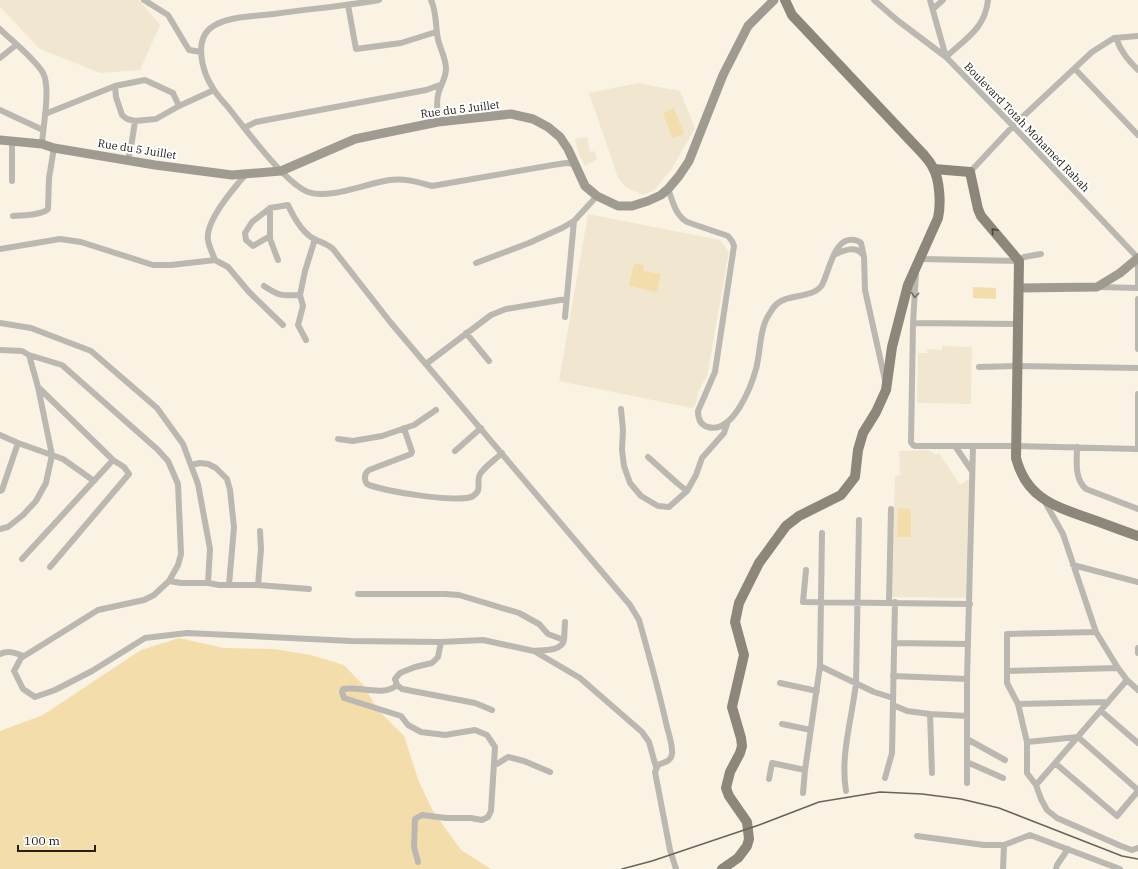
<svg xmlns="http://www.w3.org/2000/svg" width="1138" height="869" viewBox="0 0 1138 869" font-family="'IBM Plex Serif',serif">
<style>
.built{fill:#f1e7d0}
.green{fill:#f3ddab}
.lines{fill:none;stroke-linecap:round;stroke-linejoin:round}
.street{stroke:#bbb8b1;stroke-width:6}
.secondary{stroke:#a09b91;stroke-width:9}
.primary{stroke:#8c877a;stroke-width:10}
.rail{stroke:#68645a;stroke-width:1.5}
.oneway{stroke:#48443c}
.oneway2{stroke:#6f6c66}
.labels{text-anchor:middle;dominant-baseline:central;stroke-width:4;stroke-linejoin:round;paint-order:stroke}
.street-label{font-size:11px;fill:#23201a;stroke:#fff}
</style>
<rect width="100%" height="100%" fill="#faf3e3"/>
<path class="built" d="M0 0H139L160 25 140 70 100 73 40 49 0 7Z
M638 83 680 91 695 128 671 170 654 190 643 195 626 187 618 178 589 93Z
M587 137 590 152 595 151 597 159 585 166 579 155 575 139Z
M588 214 720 240 729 252 707 376 698 392 696 404 692 408 559 381Z
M942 346 972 347 971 404 917 403 918 353H927V349L942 350Z
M928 450 936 455 939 453 960 485 969 479 966 598 892 597 895 476 900 475 899 451Z"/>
<path class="green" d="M674 108 684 134 672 138 663 113Z
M634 263 644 265 643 271 661 274 657 292 629 286Z
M973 287 996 288V299L973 298Z
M898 508 911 509V537H897Z
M179 638 224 648 274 649 311 655 344 665 364 686 378 710 404 736 419 782 433 811 461 850 491 869H0V731L43 715 141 650Z"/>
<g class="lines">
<path class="street" d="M144 0 168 15 189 50 201 52
M379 0C344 6 309 9 274 14 257 16 233 16 217 24 191 36 202 72 214 90 219 98 226 104 231 111 247 131 286 184 308 192 329 200 367 183 390 180 405 178 418 182 432 186L553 165 566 163 575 164
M431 0C437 13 435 25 438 39 440 49 446 58 446 69 446 78 440 86 438 95 436 102 438 114 438 122
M874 0 897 20 946 57 1013 126 1138 258V286
M930 0 946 57C965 39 985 29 988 0
M348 5 356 49 401 43 436 32
M933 9 943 0
M0 29C12 41 35 59 43 73 51 88 43 126 42 144
M1116 38C1121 52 1128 60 1138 70
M0 58 16 45
M1075 69 1138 135
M115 86 116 97 122 115 127 119 135 121 156 119 179 106 214 90
M0 110 43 130
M45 114 115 86 145 80 173 93 179 106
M244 128 256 122 426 90 440 85
M128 160 132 141 135 121
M970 172 1013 126 1092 52 1114 38 1138 36
M246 174C234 188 205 221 208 240 209 247 213 254 215 260L228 267 249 292 283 325
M12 181V141
M668 189C673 201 675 215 687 222L728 236 732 241 734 246 715 372 698 411C698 418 700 425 708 427 733 434 751 387 756 369 761 351 759 328 770 313 773 307 779 301 786 299 797 295 815 296 822 285 828 274 834 241 849 240 852 239 855 240 858 241L861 243 864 257 865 290 885 380
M270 208V239L278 260
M13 216C23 215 40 216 48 209L49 178 54 148
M270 236 253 246 246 240 245 233 252 222 270 208 288 205C293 216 303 234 316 240 323 243 327 244 333 249L391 323 630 605 639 620C649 655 659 691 667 727 669 735 673 746 672 754 671 762 663 762 658 765L655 772 670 850 676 869
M0 249 60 239 81 242 153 265H171L215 260
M834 255C844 250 856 245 863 255
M921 259 1019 261 1024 257 1041 254
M476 263 529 243 562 228 574 221 597 196
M916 273 913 323 911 442 913 445 915 446H1016L1138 449
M264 286C279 296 282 296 300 295L305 271 315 239
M1098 287 1138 288
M300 295 303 306 298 325 306 340
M1138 299V349
M565 317 574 221
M0 323 31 328 91 351 157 408 183 444 198 484 210 549 208 583H181L169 581
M913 323 1019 324
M466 333 489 361
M0 350 22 351 29 355 38 387 52 455 46 483 36 501 23 515 8 527 0 529
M29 355 62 365 157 449 168 461 178 484 181 554 178 565 169 581 154 595 144 600 98 610 21 658 14 671 23 689 35 697 55 690 92 671 145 638 187 633 351 641 441 642 483 640 534 651 580 678 642 732 649 742 656 767
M426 364 491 315 506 309 566 299
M979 367 1018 366 1138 368
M38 387 113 460 124 467 129 474 50 567
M621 409 623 430 622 450 624 466 630 483 641 496 658 506 669 507 687 491 696 475 702 458 724 433 727 424
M404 428 412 452 411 454 369 470C364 473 364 480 367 484 380 491 462 504 473 496 482 490 477 485 479 477 480 470 496 459 502 453
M0 435 18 443 63 459 94 481
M338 439 353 441 382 436 414 425 436 410
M955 446 972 471
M1077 447C1077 462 1074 478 1086 489L1138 509
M1138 449V394
M455 451 481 428
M648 457 677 483 687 491
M191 465 200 463 208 464 216 468 227 479 230 490 234 527 229 585
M0 491 2 490 18 443
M1045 502 1063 534 1096 632 1118 668 1127 680 1138 690
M22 559 113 460
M1073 565 1138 582
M806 570 803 602 970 604
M208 583 219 585H258L309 589
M258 585 261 549 260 531
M358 594H445L459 595 519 613 539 624 548 634 564 640C562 651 544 650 534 651
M889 602 891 509
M1096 632 1007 634V683L1018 704 1027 742V773L1036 785 1041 799 1047 810 1057 818 1121 846 1132 850 1138 848
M564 640 565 622
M441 642 438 657 432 663 415 667 400 673 395 679 397 685 402 689 475 703 492 710
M894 643 968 644
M1138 648V653
M0 654C8 650 16 653 24 656
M820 666 874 692 893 698
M1007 671 1118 668
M893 676 967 679
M780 683 817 691
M397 685C383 697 360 686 343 689L342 692 344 698 401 716 408 725 421 732 445 735 475 730 487 735 495 747 491 811 488 817 482 820 471 818H446L422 815 415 819 414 847 418 862
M1018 704 1108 702
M893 705 907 711 930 714 932 773
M1101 711 1138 743
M930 714 967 716
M782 724 811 730
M967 739 1005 760
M1027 742 1078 737 1138 790
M967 762 1003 778
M494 763 497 764 508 757 524 761 550 772
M1055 763 1117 816 1138 791
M885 778 892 753 895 602
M769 779 772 763 805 770
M967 783V679L973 446
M1036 785 1127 680
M846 791C840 755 852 719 856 683L859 520
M803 793 805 770 820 666 822 533
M917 836 984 845H1004L1030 835 1120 869
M1003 869 1004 845
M1056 869 1057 865 1068 849"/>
<path class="secondary" d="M0 140 42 144 54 148 155 165 232 175 281 171 355 139 379 134 438 122 511 114 533 119 548 127 560 137 568 149 585 186 597 196 618 206H632L648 201 661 195 668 189 679 176 689 161 723 75 748 26 774 0
M1019 288 1097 287 1120 273 1138 258"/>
<path class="primary" d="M934 169 970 172 978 209 981 216 1019 261 1016 458C1026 496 1051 505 1085 517 1103 523 1120 530 1138 536
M722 869 738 858 747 846 749 839 747 822 729 796 726 788 730 772 740 753 742 746 741 738 732 707 744 655 735 622 739 603 759 563 786 526 799 516 841 495 855 477 858 450 863 433 876 412 886 390 892 347 908 285 938 218C941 205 940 180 933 168 931 163 927 159 924 155L792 15 785 0"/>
<path class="rail" d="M622 869 652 861 759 825 819 802 880 792 922 794 961 799 999 808 1122 856 1138 859"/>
</g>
<defs><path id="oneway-chevron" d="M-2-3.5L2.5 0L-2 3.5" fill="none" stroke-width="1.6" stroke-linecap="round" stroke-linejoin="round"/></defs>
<use class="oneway" href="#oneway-chevron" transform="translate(994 231) rotate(-131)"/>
<use class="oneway2" href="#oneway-chevron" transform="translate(915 295) rotate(94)"/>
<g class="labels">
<g class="street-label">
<text transform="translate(460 109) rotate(-7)">Rue du 5 Juillet</text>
<text transform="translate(1027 127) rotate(46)">Boulevard Totah Mohamed Rabah</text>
<text transform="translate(137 149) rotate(9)">Rue du 5 Juillet</text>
</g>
</g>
<path d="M18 845v6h77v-6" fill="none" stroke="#23201a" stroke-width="2"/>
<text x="24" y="845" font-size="12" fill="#23201a" stroke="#ffffff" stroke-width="3" paint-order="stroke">100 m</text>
</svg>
